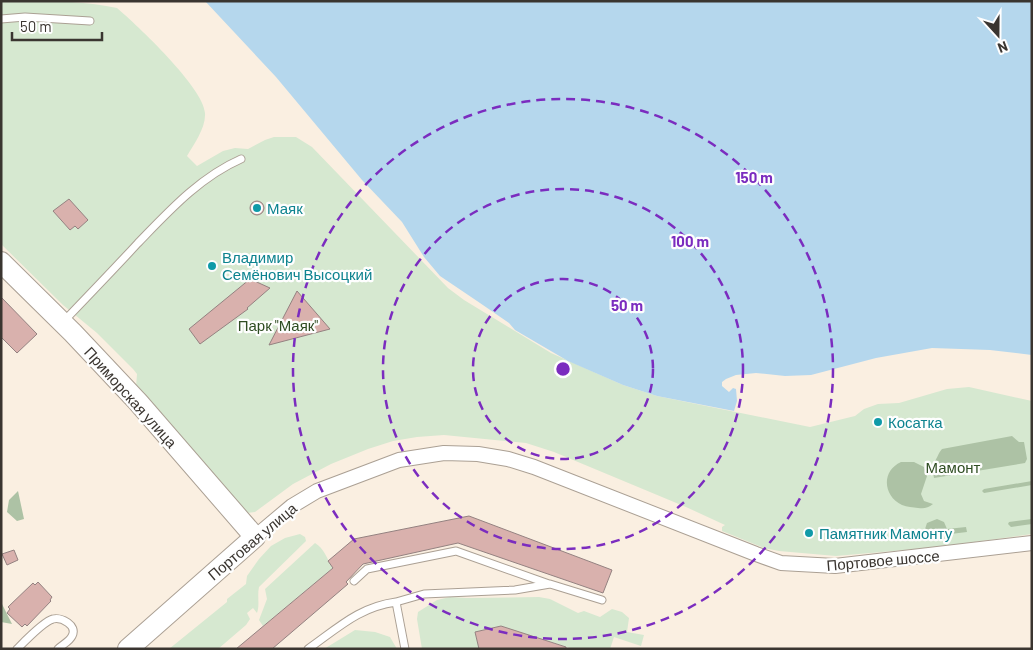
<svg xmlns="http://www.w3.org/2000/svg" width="1033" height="650" viewBox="0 0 1033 650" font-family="Barlow,sans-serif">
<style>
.green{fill:#d6e8d0}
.forest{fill:#adc2a5}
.water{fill:#b5d7ed}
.building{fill:#d9b1ad;stroke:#948281}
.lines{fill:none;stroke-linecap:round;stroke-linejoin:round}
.lane-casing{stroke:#aba094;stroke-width:9}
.street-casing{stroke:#aba094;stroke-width:16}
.secondary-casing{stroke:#aba094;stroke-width:22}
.lane{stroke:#fff;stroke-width:7}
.street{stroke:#fff;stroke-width:14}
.secondary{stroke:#fff;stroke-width:20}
.ring{fill:none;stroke:#7b2cbf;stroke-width:2.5;stroke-dasharray:9 6}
.culture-dot{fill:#0f9aa8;stroke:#fefefe;stroke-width:2}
.labels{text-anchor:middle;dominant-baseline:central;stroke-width:4.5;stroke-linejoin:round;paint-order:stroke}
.culture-label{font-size:15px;fill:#0d838f;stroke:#fefefe;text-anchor:start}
.park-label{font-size:15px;fill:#2f4d22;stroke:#fefefe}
.street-label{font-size:15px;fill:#3a3530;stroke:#fefefe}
.centre{fill:#7b2cbf;stroke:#fefefe;stroke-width:2.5}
.ring-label{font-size:15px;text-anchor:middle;font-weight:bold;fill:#7b2cbf;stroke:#fefefe;stroke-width:4.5;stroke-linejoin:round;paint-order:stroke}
</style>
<rect width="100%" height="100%" fill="#faefe1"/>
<path class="green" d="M1 1C38 1 82 0 117 8 137 25 204 88 205 113 206 128 194 144 187 156L197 166 223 151 235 148 248 149 265 140 274 137H296L312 147 448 288 464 300 551 353 623 385 657 396 810 427 855 416 864 409 878 404 899 403 947 389 969 387 1032 401V534L939 547 836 556 779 551 764 548 722 531V527L725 525 686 507 554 452 526 443 444 435 417 437 393 441 368 449 331 464 293 484 255 512 247 513 136 387 137 374 133 369 97 333 63 305 1 244Z
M300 534 305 537 306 541 259 587C257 596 260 605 257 613L253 608 247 613 250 619 246 625 218 649H169L227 602V599L246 584 247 576 259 559 271 546 285 538Z
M315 543C324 548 327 559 333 568L263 626 259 620 267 599 265 589Z
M450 597 466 598 539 597 550 599 578 613 584 611 600 617 612 609 622 612 629 618 627 632 644 635 641 646 614 637 610 649H573L501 626 475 632 479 648 422 649 417 619 418 612 437 600Z
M355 630 375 632 390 637 397 649H324Z"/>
<path class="forest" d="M1012 436 1019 442H1024L1027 459 1025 463 934 478 932 465C937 460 938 453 942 449Z
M901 462H914L924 467 927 476 921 494 924 501 933 504C928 508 924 509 918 508 913 507 907 507 902 505 883 496 881 471 901 462Z
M1032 481V485L984 493 982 491 984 489Z
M18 491 24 519 17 521 7 512 9 500Z
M937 519 944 522 947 529 966 527 967 532 926 537 925 529 927 523Z
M1032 519V524L1011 527 1008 524 1009 522Z
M1 602 12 624 1 622Z"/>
<path class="water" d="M205 1H1032V355L990 350 932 348 876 358 811 375 785 376 756 373 736 375 726 379 722 382V386L729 392 733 388 736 389 737 401 734 411 657 396 623 385 568 361 515 330 509 323 480 303 440 276 424 257 402 222 362 180 276 77Z"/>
<path class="building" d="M69 199 88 220 78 229 75 226 70 230 53 211Z
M250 208a7 7 0 1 1 14 0a7 7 0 1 1-14 0Z
M250 279 270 288 247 308 248 309 200 344 189 329Z
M297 291 330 329 269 345Z
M1 297 37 334 17 353 1 337Z
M469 516 612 570 603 593 458 543 363 564 346 582 348 584 272 649H236L333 568 328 561 354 539Z
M14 550 18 560 7 565 2 554Z
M38 582 52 597 50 600 51 601 27 626 25 624 22 627 7 613 10 609 8 607 33 583 35 585Z
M501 626 566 647V649H479L475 632Z"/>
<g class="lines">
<g class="lane-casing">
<path id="lane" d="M1 19 25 17 90 21
M64 321C89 295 114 269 138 243 169 211 200 177 241 159
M354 581 367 569 456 551 549 584
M396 602 424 594 515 590 550 584 602 600
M17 649C24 642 44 621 53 619 61 617 78 625 72 636 70 641 62 645 58 649
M308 649C338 628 359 607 396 602L405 649"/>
</g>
<g class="street-casing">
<path id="street" d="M255 537 292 506 317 491 399 460 444 453 478 454 508 459 534 467 756 554 781 563 835 566 1032 543"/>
</g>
<g class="secondary-casing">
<path id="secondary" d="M1 262 73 333 138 402 255 537 128 649"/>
</g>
<use href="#lane" class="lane"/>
<use href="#street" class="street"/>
<use href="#secondary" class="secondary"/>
</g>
<g class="ring">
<circle cx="563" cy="369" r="90"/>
<circle cx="563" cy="369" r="180"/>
<circle cx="563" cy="369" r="270"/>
</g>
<g class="culture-dot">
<circle cx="257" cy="208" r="5"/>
<circle cx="212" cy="266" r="5"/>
<circle cx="878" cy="422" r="5"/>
<circle cx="809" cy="533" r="5"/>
</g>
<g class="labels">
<g class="culture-label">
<text x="267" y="208">Маяк</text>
<text x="222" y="257">Владимир<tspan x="222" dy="17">Семёнович Высоцкий</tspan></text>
<text x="888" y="422">Косатка</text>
<text x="819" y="533">Памятник Мамонту</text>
</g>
<g class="park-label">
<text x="278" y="325">Парк "Маяк"</text>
<text x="953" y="467">Мамонт</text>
</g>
<g class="street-label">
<text transform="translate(131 397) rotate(48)">Приморская улица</text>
<text transform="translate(252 541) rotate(-40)">Портовая улица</text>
<text transform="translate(883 560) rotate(-5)">Портовое шоссе</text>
</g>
</g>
<circle cx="563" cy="369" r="8" class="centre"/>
<g class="ring-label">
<text x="754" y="183">150 m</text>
<text x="690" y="247">100 m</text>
<text x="627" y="311">50 m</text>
</g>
<rect width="1033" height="650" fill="none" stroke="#3a3530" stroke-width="5"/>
<g transform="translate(998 35) rotate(159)" stroke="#fefefe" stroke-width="4" paint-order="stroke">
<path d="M0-4L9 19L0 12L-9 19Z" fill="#3a3530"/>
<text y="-8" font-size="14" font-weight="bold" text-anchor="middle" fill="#3a3530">N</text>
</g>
<path d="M12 32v8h90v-8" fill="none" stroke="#3a3530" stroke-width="2.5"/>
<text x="20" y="32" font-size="15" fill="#3a3530" stroke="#fefefe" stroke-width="4" paint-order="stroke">50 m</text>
</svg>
